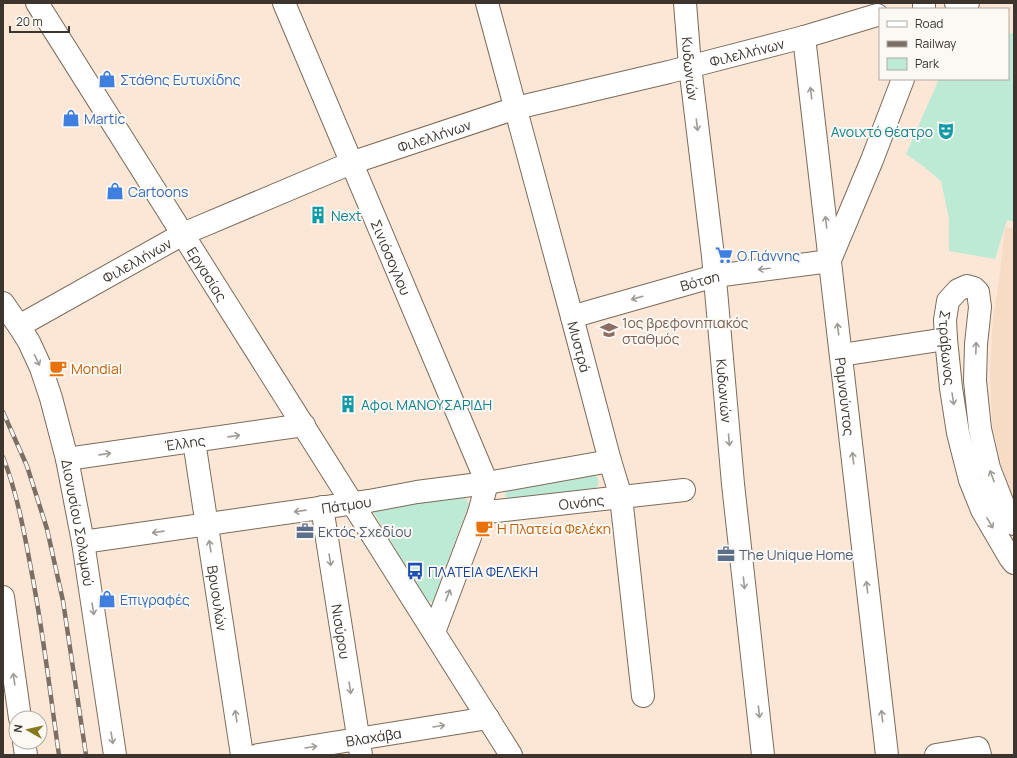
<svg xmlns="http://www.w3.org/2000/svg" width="1017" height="758" viewBox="0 0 1017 758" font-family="Manrope,sans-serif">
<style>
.built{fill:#f6dbc5}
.green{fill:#bcead4}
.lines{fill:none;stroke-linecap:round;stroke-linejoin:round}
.minor-casing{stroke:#7c6b5b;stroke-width:24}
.minor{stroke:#fff;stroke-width:22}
.rail-casing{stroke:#7b6f65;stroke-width:4.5}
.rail{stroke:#fcf8f4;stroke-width:3;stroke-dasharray:9;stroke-linecap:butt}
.oneway{stroke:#9e9a96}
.labels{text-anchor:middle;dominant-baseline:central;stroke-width:4;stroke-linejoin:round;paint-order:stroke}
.street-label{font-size:14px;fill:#3c342d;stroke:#fcf8f4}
.shop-label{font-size:14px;fill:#366cbe;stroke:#fcf8f4;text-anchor:start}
.culture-label{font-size:14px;fill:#0d838f;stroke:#fcf8f4;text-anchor:start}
.education-label{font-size:14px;fill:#785e54;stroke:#fcf8f4;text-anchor:start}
.food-label{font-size:14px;fill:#c56008;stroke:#fcf8f4;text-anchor:start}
.service-label{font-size:14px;fill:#4e5e75;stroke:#fcf8f4;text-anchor:start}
.transit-label{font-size:14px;fill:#164399;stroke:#fcf8f4;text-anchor:start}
</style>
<rect width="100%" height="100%" fill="#fce7d6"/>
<path class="built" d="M1005 227 1014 229V503L1001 463 992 424 990 370 993 317 999 281Z"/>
<path class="green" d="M1014 33V222L1007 220 995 259 949 251V219L941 181 923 166 906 154 939 79H1008V34Z
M595 474 598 479V485L596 488 509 499 505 496 506 491 508 488Z
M464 496 469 504 433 601 428 603 374 513 375 509Z"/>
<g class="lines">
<g class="minor-casing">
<g id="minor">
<path id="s1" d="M37 3 511 755"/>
<path id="s2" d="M284 3 487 483 479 513 434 632"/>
<path id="s3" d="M487 3 572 317 610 461 621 497 643 696"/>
<path id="s4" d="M685 3 690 66 713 256 733 484 763 755"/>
<path d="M956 3 961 4 968 3"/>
<path d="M924 9V3"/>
<path id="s5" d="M804 37 887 755"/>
<path d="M830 260 872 160 903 79"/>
<path id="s6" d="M3 303 19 326 29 342 41 368 51 398 67 459 83 542 115 755"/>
<path id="s7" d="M572 317 592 311 715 276 830 261"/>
<path id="s8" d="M19 326 183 234 351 163 516 108 669 72 804 37 877 15"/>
<path d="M841 355 946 339"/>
<path id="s9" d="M194 441 242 755"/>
<path id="s10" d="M67 459 304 425"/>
<path id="s11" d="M322 507 361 755"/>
<path id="s12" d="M479 513 684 490"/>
<path id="s13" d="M1014 524 1003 504 989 468 980 429 975 381 976 344 980 307 978 292 974 288 967 286 958 290 948 301 945 320 946 339 951 388 958 433 970 480 982 510 1010 558 1014 563"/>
<path id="s14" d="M83 542 369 501 417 492 487 483 610 461"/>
<path d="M3 597 20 718"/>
<path d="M24 742 26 755"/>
<path id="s15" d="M258 755 488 718"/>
<path d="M936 755 978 748 980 755"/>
</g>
</g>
<use href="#minor" class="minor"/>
<g class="rail-casing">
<path id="rail" d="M3 412 27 466 47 529 63 601 86 755
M3 457C17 493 24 531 31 569 43 630 50 693 59 755"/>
</g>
<use href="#rail" class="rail"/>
</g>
<defs><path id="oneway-shaft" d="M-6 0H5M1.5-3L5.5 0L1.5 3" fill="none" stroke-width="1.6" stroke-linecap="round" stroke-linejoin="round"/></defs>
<g class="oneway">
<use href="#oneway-shaft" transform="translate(811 93) rotate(-97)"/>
<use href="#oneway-shaft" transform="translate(697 125) rotate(83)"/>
<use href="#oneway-shaft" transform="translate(826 222) rotate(-97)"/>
<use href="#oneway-shaft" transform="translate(764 269) rotate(173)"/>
<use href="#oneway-shaft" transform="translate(637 298) rotate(164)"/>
<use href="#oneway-shaft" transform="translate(838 329) rotate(-97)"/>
<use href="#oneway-shaft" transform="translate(976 348) rotate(-88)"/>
<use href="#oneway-shaft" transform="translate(37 360) rotate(64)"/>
<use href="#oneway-shaft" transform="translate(953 399) rotate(81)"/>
<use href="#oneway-shaft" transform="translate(234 436) rotate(-8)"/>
<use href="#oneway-shaft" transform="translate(729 440) rotate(85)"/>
<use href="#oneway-shaft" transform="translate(105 454) rotate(-8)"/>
<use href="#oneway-shaft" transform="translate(853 458) rotate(-97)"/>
<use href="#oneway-shaft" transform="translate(992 476) rotate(-111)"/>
<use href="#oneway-shaft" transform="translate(300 511) rotate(172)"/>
<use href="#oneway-shaft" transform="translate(990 523) rotate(60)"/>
<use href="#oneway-shaft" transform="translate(158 532) rotate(172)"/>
<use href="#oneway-shaft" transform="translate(210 546) rotate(-99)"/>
<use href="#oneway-shaft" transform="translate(330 560) rotate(81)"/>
<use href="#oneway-shaft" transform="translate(744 583) rotate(84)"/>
<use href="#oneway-shaft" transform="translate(867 587) rotate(-97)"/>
<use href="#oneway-shaft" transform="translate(448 595) rotate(-69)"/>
<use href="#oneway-shaft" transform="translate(93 609) rotate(81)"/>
<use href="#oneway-shaft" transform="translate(14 679) rotate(-98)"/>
<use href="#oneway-shaft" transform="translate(350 688) rotate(81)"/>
<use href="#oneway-shaft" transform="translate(759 712) rotate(84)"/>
<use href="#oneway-shaft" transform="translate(236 716) rotate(-99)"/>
<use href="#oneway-shaft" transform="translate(882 716) rotate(-97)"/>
<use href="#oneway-shaft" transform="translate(439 726) rotate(-9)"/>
<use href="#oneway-shaft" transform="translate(112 738) rotate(81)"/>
<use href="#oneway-shaft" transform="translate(311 747) rotate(-9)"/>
</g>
<defs>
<g id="shop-bare" transform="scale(1.38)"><path d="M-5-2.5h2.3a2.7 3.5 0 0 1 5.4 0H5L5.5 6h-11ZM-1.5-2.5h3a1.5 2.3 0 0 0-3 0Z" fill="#3f7fe0" stroke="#fcf8f4" stroke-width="2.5" paint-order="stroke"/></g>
<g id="theatre-bare" transform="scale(1.38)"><path d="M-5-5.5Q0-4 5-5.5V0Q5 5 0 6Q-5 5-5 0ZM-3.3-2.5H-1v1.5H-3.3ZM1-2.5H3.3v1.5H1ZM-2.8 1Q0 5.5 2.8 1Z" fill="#0f9aa8" stroke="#fcf8f4" stroke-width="2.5" paint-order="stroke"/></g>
<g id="building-bare" transform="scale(1.38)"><path d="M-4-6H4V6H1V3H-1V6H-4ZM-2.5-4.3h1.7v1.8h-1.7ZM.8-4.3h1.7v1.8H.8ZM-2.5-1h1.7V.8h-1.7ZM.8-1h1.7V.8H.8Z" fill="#0f9aa8" stroke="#fcf8f4" stroke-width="2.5" paint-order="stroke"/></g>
<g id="supermarket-bare" transform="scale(1.38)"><path d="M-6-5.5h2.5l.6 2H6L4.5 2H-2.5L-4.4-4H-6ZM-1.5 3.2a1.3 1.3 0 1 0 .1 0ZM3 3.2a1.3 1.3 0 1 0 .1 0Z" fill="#3f7fe0" stroke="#fcf8f4" stroke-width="2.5" paint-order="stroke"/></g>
<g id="school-bare" transform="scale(1.38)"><path d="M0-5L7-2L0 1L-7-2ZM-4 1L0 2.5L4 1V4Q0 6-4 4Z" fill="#8d6e63" stroke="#fcf8f4" stroke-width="2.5" paint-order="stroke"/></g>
<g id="cafe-bare" transform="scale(1.38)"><path d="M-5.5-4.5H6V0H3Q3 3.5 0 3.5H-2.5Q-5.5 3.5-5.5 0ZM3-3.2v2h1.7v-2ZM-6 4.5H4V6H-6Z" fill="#e8710a" stroke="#fcf8f4" stroke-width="2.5" paint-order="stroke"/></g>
<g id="office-bare" transform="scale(1.38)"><path d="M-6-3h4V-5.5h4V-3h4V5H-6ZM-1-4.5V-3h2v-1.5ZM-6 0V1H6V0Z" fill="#5c6f8a" stroke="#fcf8f4" stroke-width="2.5" paint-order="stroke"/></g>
<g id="bus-bare" transform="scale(1.38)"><path d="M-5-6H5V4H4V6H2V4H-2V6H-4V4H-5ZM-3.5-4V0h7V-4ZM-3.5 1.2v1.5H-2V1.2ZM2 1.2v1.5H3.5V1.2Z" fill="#1a4fb4" stroke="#fcf8f4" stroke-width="2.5" paint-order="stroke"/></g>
</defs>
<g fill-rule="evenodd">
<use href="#shop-bare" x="107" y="79"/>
<use href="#shop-bare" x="71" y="118"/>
<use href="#theatre-bare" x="946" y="131"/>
<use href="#shop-bare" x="115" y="191"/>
<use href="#building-bare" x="318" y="215"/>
<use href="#supermarket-bare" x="724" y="255"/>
<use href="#school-bare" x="609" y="330"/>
<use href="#cafe-bare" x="58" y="368"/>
<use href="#building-bare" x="348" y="404"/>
<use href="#cafe-bare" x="484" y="528"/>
<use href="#office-bare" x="305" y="531"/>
<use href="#office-bare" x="726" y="554"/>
<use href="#bus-bare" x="415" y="571"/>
<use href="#shop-bare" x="107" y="599"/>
</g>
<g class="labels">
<g class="street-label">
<text stroke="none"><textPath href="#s8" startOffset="782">Φιλελλήνων</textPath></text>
<text stroke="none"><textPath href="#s4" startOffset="66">Κυδωνιών</textPath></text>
<text stroke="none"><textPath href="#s8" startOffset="458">Φιλελλήνων</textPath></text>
<text stroke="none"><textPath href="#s2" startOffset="276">Σινιόσογλου</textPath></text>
<text stroke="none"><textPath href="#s8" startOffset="135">Φιλελλήνων</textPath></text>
<text stroke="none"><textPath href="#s1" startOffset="320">Εργασίας</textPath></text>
<text stroke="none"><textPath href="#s7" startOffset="133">Βότση</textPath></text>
<text stroke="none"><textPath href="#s3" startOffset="356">Μυστρά</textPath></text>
<text stroke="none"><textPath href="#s13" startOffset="324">Στράβωνος</textPath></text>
<text stroke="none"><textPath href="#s4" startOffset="390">Κυδωνιών</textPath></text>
<text stroke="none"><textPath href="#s5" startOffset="362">Ραμνούντος</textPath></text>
<text stroke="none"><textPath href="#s10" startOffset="119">Έλλης</textPath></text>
<text stroke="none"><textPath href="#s12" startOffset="103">Οινόης</textPath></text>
<text stroke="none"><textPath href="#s14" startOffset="266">Πάτμου</textPath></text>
<text stroke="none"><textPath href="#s6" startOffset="235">Διονυσίου Σολωμού</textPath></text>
<text stroke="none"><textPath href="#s9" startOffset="159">Βρυουλών</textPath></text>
<text stroke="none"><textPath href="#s11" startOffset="126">Νισύρου</textPath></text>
<text stroke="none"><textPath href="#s15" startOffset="117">Βλαχάβα</textPath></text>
</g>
<g class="shop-label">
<text x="120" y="79">Στάθης Ευτυχίδης</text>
<text x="84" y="118">Martic</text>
<text x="128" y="191">Cartoons</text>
<text x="737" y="255">Ο Γιάννης</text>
<text x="120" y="599">Επιγραφές</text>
</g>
<g class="culture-label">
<text x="933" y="131" text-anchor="end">Ανοιχτό θέατρο</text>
<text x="331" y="215">Next</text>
<text x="361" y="404">Αφοι ΜΑΝΟΥΣΑΡΙΔΗ</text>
</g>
<g class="education-label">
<text x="622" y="322">1ος βρεφονηπιακός<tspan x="622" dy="16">σταθμός</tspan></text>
</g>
<g class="food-label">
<text x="71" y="368">Mondial</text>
<text x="497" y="528">Η Πλατεία Φελέκη</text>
</g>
<g class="service-label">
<text x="318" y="531">Εκτός Σχεδίου</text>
<text x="739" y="554">The Unique Home</text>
</g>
<g class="transit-label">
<text x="428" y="571">ΠΛΑΤΕΙΑ ΦΕΛΕΚΗ</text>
</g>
</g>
<rect width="1017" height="758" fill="none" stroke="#3c342d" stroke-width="8"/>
<rect x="879" y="8" width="130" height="72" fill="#fcf8f4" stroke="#afaaa4"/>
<rect x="887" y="21" width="20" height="6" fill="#ffffff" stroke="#afaaa4"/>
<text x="915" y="28" font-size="12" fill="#3c342d">Road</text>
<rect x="887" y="41" width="20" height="6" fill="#7b6f65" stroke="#afaaa4"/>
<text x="915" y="48" font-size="12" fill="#3c342d">Railway</text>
<rect x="887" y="58" width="20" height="12" fill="#bcead4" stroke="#afaaa4"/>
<text x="915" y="68" font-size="12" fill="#3c342d">Park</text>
<g transform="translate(28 730) rotate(278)"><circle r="19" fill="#fcf8f4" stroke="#afaaa4"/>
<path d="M0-3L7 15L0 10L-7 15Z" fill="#88791e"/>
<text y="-6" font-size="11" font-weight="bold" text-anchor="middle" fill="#3c342d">N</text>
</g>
<path d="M10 26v6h59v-6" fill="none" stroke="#3c342d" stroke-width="2"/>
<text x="16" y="26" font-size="12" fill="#3c342d" stroke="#fcf8f4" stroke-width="3" paint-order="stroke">20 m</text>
</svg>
